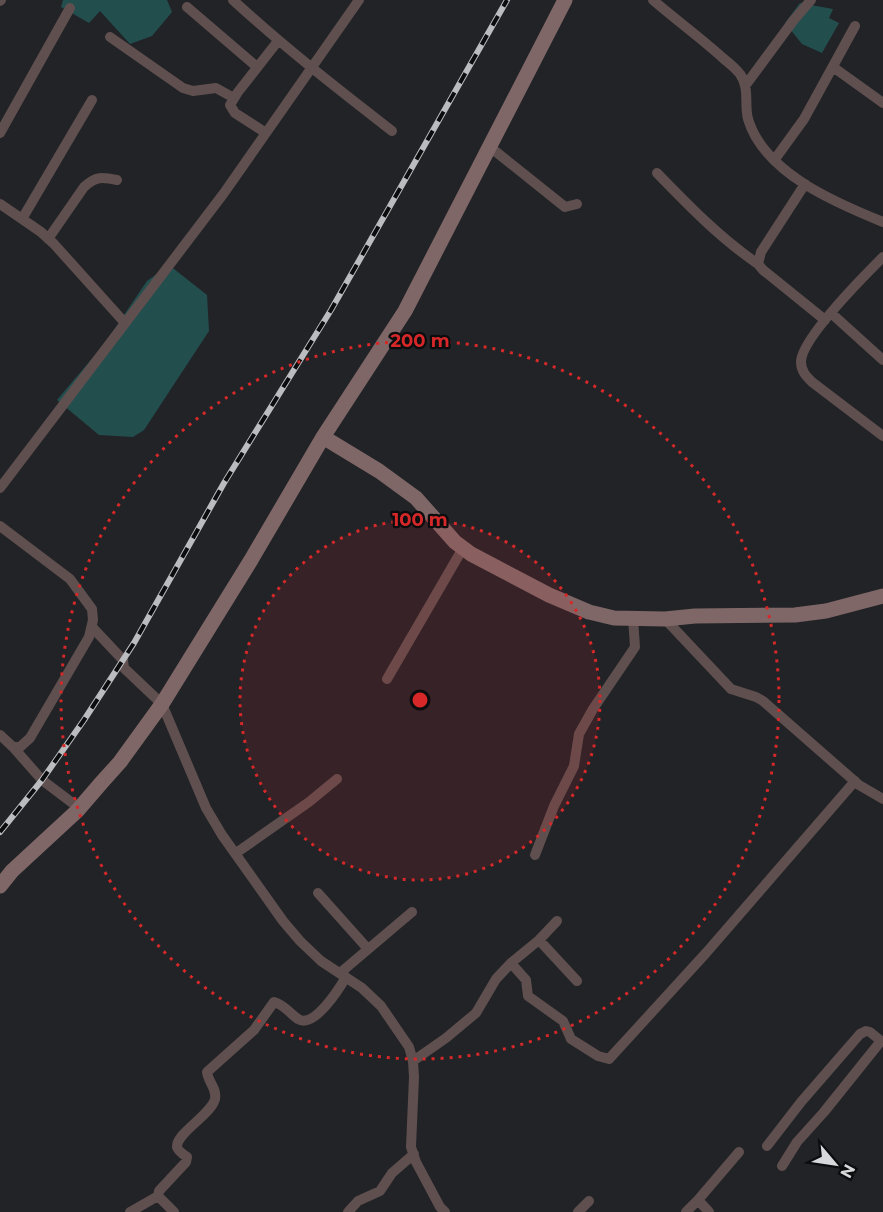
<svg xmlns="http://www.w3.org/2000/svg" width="883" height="1212" viewBox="0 0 883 1212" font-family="Montserrat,sans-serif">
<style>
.water{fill:#234e4e}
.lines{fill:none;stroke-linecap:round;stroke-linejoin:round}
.street{stroke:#5f4f4e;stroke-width:10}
.secondary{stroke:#806767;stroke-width:15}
.rail-casing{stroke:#babcbf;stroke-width:6}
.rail{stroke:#0b0c0e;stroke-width:4;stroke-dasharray:11;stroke-linecap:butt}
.ring{fill:none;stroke:#d62828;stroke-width:3;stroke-dasharray:3 6}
.centre{fill:#d62828;stroke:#0b0c0e;stroke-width:3}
.ring-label{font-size:18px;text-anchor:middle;font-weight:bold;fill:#d62828;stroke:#0b0c0e;stroke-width:4.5;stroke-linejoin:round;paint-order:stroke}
</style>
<rect width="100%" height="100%" fill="#212327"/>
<path class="water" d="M63 0H167L172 12 152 36 130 44 100 11 89 23 61 7Z
M800 3 833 9 829 18 839 23 822 53 802 44 785 23Z
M169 265 207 295 209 331 144 430 133 437 99 435 57 400 105 343 147 281Z"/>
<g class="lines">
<path class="street" d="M233 0C284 47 338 89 392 131
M653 0C676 20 701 38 724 59 729 63 736 69 740 74 750 88 744 104 748 119 764 173 836 203 883 222
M0 1 1 0
M187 7 257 67
M110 37 183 88 193 91 216 88 234 98
M833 67 883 103
M745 86 793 21 811 0
M0 133 70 8
M266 133 235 113 230 105 238 92 278 41
M490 147 565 207 577 204
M775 159 804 119 855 26
M657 173C689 206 720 238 758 264
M805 184 761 252 758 264 763 270 825 320
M0 204 41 232 54 244 125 323
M22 219 92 100
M48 239 84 187C96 176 102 177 117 180
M883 257C865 275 801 339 801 362 801 371 806 376 812 382L883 436
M831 313 883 360
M0 488 224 193 359 0
M0 526 70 579 92 609 93 620 89 637 30 738 20 747H13L0 735
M665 619 731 689 756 697 763 701 859 785 883 799
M92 627 123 660 124 668 162 704 206 808 222 835 283 921 300 941 321 961 362 988 381 1006 409 1047 413 1061 414 1077 411 1147 416 1162 440 1207 445 1212
M387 679 463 548
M13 747 42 780 79 808
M236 853 309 802 337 779
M535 855 554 806 574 766 579 734 593 709 635 647 633 618
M318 893 368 949
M539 940 577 981
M511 963 526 980 528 996 563 1021 571 1039 598 1056 609 1059 706 953 855 781
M340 973 412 912
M413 1061 446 1038 476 1013 496 979 511 963 539 940 557 921
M767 1146 801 1102 860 1034 866 1031 870 1032 881 1041 824 1112 797 1142 782 1166
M698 1200 709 1212
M130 1212 158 1196
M174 1212 158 1196 159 1191 186 1162 187 1157C184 1155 178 1151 177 1147 176 1133 211 1115 215 1099 217 1088 208 1082 207 1072L254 1030 274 1002C285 1005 289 1013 298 1019 314 1029 339 989 346 977
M348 1212 358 1201 380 1191 392 1173 414 1154
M578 1212 589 1201
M686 1212 698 1200 739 1152"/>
<path class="secondary" d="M323 437 379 471 416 498 455 542 471 554 549 595 589 612 614 618 665 619 695 616 795 615 826 611 883 596
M0 886 12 871 77 811 102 782 120 762 162 704 251 560 323 437 405 311 565 0"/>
<g class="rail-casing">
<path id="rail" d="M0 832 42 780 84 720 134 643 224 483 331 310 507 0"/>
</g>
<use href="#rail" class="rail"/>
</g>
<circle cx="420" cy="700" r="180" fill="#d62828" fill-opacity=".12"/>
<g class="ring">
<circle cx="420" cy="700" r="180"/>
<circle cx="420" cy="700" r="359"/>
</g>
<circle cx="420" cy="700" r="9" class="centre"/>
<g class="ring-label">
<text x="420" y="347">200 m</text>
<text x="420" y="526">100 m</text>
</g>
<g transform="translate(835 1164) rotate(119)" stroke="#0b0c0e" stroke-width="4.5" paint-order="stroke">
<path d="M0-4.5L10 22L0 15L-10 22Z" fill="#d7d8db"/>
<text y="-9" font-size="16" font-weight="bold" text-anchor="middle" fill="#d7d8db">N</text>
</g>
</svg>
